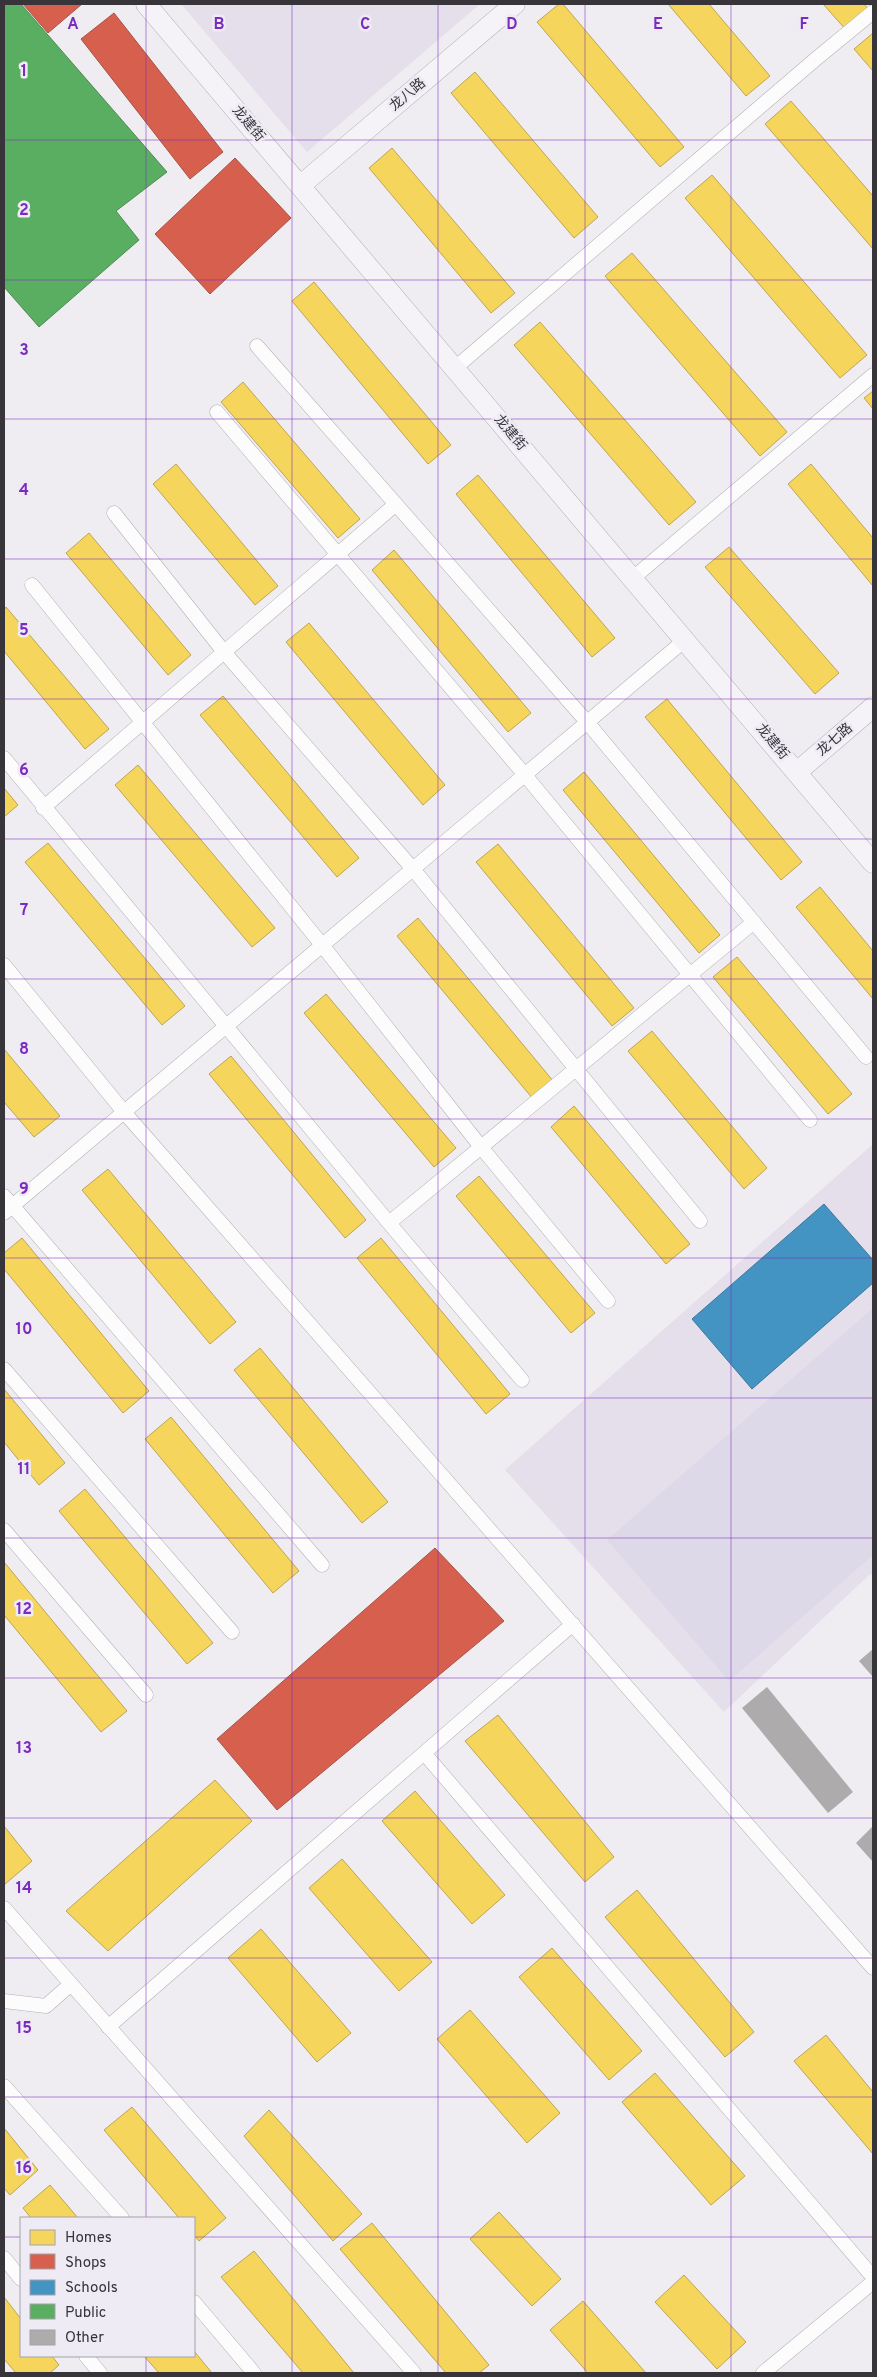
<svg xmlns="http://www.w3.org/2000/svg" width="877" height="2377" viewBox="0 0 877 2377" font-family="Overpass,'Noto Sans SC',sans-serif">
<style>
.built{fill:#e4dfea}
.green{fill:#ded9e8}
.homes{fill:#f6d55c;stroke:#bda552}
.shops{fill:#d6604d;stroke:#a65347}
.schools{fill:#4393c3;stroke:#3f779a}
.public{fill:#5aae61;stroke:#508a55}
.building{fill:#adabac}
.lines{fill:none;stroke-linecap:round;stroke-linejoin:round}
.street-casing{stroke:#b1b0b3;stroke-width:15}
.secondary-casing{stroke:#b1b0b3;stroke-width:21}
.street{stroke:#fdfcfd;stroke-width:14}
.secondary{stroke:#f5f3f7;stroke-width:20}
.grid{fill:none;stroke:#7b2cbf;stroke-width:1;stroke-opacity:0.55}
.labels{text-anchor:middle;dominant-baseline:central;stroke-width:5;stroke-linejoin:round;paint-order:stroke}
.street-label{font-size:14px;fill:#373539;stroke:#eeebf4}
.grid-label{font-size:16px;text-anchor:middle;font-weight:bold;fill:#7b2cbf;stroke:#eeebf4;stroke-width:5;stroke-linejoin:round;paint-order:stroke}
</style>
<rect width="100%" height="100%" fill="#efedf2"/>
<path class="built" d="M181 4H480L307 152Z
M873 1144V1576L870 1574 724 1712 505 1470Z"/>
<path class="green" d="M873 1308V1555L729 1681 607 1540Z"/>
<path class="homes" d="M559 4H563L684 147 660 167 537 22Z
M668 4H709L770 76 746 96Z
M823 4H864L870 11 847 31Z
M873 33V71L854 49Z
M475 72 598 217 574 238 451 93Z
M791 101 873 196V249L765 124Z
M392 148 515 293 491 313 369 168Z
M712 175 867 355 840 378 685 198Z
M632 253 787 432 760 456 605 276Z
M314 282 451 445 428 464 292 301Z
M540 322 696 502 669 525 514 345Z
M243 382 360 519 338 538 221 402Z
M873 391V409L864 398Z
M176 464 278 586 255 605 153 484Z
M811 464 873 538V586L788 484Z
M478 475 615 638 592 657 456 494Z
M89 533 191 655 168 675 66 553Z
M729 547 839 673 815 694 705 567Z
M394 550 531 713 508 732 372 570Z
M6 607 109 729 85 749 4 651V610Z
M309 623 445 785 423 805 286 642Z
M223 696 359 858 337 877 200 715Z
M667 699 802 862 781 880 645 717Z
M138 765 275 928 252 947 115 785Z
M584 772 720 935 699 953 563 790Z
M4 788 18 805 4 817Z
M48 843 185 1006 162 1025 25 862Z
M498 844 634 1008 612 1026 476 862Z
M820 887 873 951V999L796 907Z
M418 918 554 1082 533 1099 397 936Z
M737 957 852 1094 828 1114 713 977Z
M326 994 456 1148 434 1167 304 1013Z
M652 1031 767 1168 744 1189 628 1051Z
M4 1049 60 1116 34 1137 4 1102Z
M231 1056 366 1220 345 1238 209 1074Z
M574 1106 690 1244 666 1264 551 1127Z
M108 1169 236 1322 210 1344 82 1190Z
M479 1176 595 1313 571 1333 456 1196Z
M22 1238 149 1391 123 1413 4 1269V1253Z
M381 1238 510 1394 486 1414 357 1258Z
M260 1348 388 1502 362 1523 234 1370Z
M4 1389 65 1463 39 1485 4 1442Z
M171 1417 299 1571 273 1593 145 1439Z
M85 1489 213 1643 187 1664 59 1511Z
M4 1562 127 1711 101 1732 4 1615Z
M498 1715 614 1857 585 1882 465 1741Z
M215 1780 252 1821 108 1951 66 1911Z
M415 1791 505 1895 472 1924 382 1821Z
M4 1826 32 1861 4 1885Z
M342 1859 432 1962 399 1991 309 1888Z
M637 1890 754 2032 725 2057 605 1917Z
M261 1929 351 2033 317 2062 228 1958Z
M552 1948 642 2051 609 2080 519 1977Z
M470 2010 560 2113 527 2143 437 2039Z
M826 2035 873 2092V2154L794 2061Z
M655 2073 745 2176 711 2205 622 2102Z
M132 2107 226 2218 199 2241 194 2235V2218H179L104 2130Z
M269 2110 362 2214 333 2241 244 2136Z
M4 2128 38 2170 10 2195 4 2188Z
M50 2185 78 2218H31L23 2208Z
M499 2212 561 2279 532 2306 470 2239Z
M372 2223 489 2365 479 2373H446L340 2249Z
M254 2251 354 2373H303L221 2277Z
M684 2275 746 2342 717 2369 655 2302Z
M4 2297 21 2319V2356H52L59 2365 50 2373H16L4 2359Z
M583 2301 646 2373H588L550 2330Z
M194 2351 212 2373H159L144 2356H194Z"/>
<path class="shops" d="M23 4H82L48 33Z
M114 13 223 152 190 179 81 39Z
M235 158 291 218 210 294 155 234Z
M435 1548 504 1621 277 1810 217 1739Z"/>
<path class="schools" d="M824 1204 873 1260V1283L752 1389 692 1319Z"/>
<path class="public" d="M4 4H21L167 172 116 211 139 240 39 327 4 287Z"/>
<path class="building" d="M873 1649V1677L859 1661Z
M767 1687 853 1792 828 1813 742 1708Z
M873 1826V1862L856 1843Z"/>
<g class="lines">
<g class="street-casing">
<path id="street" d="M257 346 587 722 866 1057
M455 368 817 58 873 12
M217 412 525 775 810 1120
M114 513 224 652 413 869 700 1221
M633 578 873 375
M32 585 322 945 481 1147 608 1301
M4 758 389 1223 522 1380
M43 808 396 504
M4 965 124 1112 873 1968
M4 1196 322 1565
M4 1213 685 640
M389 1223 754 922
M4 1369 232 1632
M4 1530 146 1695
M424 1753 873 2277
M4 1908 414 2373
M4 2001 46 2006 71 1984
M108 2027 573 1624
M4 2086 122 2218
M4 2258 21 2279
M194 2302 254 2373
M86 2356 100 2373
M763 2373 873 2282"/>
</g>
<g class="secondary-casing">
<path id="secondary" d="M146 4 873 863
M301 185 515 4
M797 772 873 707"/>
</g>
<use href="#street" class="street"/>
<use href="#secondary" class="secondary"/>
</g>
<path class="grid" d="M146 4V2218M292 4V2373M438 4V2373M585 4V2373M731 4V2373M4 140H873M4 280H873M4 419H873M4 559H873M4 699H873M4 839H873M4 979H873M4 1119H873M4 1258H873M4 1398H873M4 1538H873M4 1678H873M4 1818H873M4 1958H873M4 2097H873M4 2237H21M194 2237H873M146 2356V2373"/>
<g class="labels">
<g class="street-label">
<text transform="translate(408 95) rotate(-40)">龙八路</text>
<text transform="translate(248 124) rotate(50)">龙建街</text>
<text transform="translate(510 433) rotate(50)">龙建街</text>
<text transform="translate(835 740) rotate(-40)">龙七路</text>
<text transform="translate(772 742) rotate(50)">龙建街</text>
</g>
</g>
<g class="grid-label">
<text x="73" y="29">A</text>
<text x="219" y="29">B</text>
<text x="365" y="29">C</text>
<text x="512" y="29">D</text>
<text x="658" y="29">E</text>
<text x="804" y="29">F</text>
<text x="24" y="76">1</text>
<text x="24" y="215">2</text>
<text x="24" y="355">3</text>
<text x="24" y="495">4</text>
<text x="24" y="635">5</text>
<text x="24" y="775">6</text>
<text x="24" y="915">7</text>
<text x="24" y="1054">8</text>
<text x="24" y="1194">9</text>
<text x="24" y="1334">10</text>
<text x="24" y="1474">11</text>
<text x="24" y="1614">12</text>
<text x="24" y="1753">13</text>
<text x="24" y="1893">14</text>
<text x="24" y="2033">15</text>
<text x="24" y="2173">16</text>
</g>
<rect width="877" height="2377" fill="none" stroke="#373539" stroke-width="10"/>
<rect x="20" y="2217" width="175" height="140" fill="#eeebf4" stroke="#a5a2a9"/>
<rect x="30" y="2230" width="25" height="15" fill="#f6d55c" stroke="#a5a2a9"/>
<text x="65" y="2242" font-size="15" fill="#373539">Homes</text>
<rect x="30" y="2254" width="25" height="15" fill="#d6604d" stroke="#a5a2a9"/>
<text x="65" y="2267" font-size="15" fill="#373539">Shops</text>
<rect x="30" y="2280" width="25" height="15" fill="#4393c3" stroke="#a5a2a9"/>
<text x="65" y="2292" font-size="15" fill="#373539">Schools</text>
<rect x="30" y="2304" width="25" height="15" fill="#5aae61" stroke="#a5a2a9"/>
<text x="65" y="2317" font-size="15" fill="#373539">Public</text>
<rect x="30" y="2330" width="25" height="15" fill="#adabac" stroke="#a5a2a9"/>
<text x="65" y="2342" font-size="15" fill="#373539">Other</text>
</svg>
